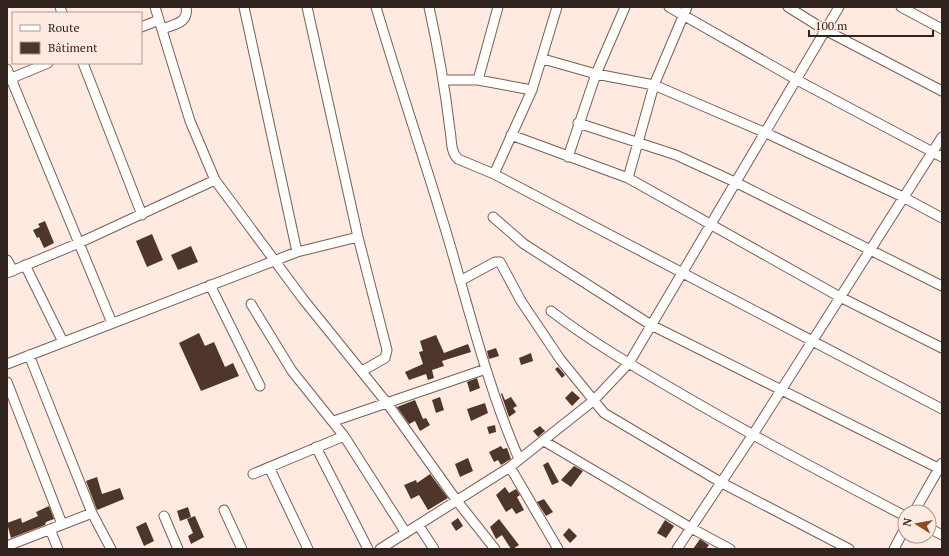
<svg xmlns="http://www.w3.org/2000/svg" width="949" height="556" viewBox="0 0 949 556" font-family="'PT Serif',serif">
<style>
.building{fill:#4f362a}
.lines{fill:none;stroke-linecap:round;stroke-linejoin:round}
.street-casing{stroke:#7a5e51;stroke-width:11}
.street{stroke:#fff;stroke-width:9}
</style>
<rect width="100%" height="100%" fill="#ffeae1"/>
<path class="building" d="M45 221 54 243 44 248 39 237 37 238 33 230 40 227 38 224Z
M152 234 163 260 147 267 136 241Z
M191 246 198 262 178 270 171 255Z
M199 333 205 346 214 342 225 367 233 363 239 376 201 391 179 343Z
M436 335 444 353 468 344 471 352 442 361 444 366 432 370 434 378 428 380 426 374 409 380 405 372 423 364 419 352 423 351 420 341Z
M496 348 499 356 489 359 487 351Z
M531 353 533 361 521 365 519 358Z
M558 367 565 375 562 378 555 369Z
M477 378 480 388 470 392 467 382Z
M572 391 580 398 572 406 565 398Z
M502 393 505 400 511 397 517 406 513 408 516 412 509 417 501 394Z
M440 397 444 410 436 413 432 400Z
M415 400 423 419 426 418 430 425 420 431 415 421 409 424 397 407Z
M485 403 488 413 471 421 467 409Z
M495 425 496 432 489 434 487 427Z
M540 426 545 431 538 437 533 431Z
M501 446 503 449 507 448 511 459 501 465 498 460 494 462 489 452Z
M468 458 473 471 460 477 455 464Z
M548 462 559 482 552 485 543 465Z
M574 466 583 471 571 487 561 480Z
M430 474 448 498 428 510 419 495 411 499 404 485 416 480 417 483Z
M97 477 102 494 120 488 124 499 97 510 86 481Z
M505 487 509 493 516 489 520 495 517 497 524 510 516 514 512 508 506 512 496 495Z
M544 499 553 512 546 516 537 502Z
M49 506 54 519 46 522 45 525 11 538 7 523 21 518 22 523 38 516 36 512Z
M188 507 191 517 180 521 177 511Z
M195 516 204 537 191 544 188 536 193 533 187 519Z
M458 518 463 526 456 531 451 523Z
M499 519 519 545 513 549H511L502 535 496 539 490 527Z
M665 520 674 526 666 538 657 533Z
M146 522 154 541 144 546 136 527Z
M569 528 577 536 570 543 563 535Z
M700 539 709 545 706 549H693Z"/>
<g class="lines">
<g class="street-casing">
<path id="street" d="M60 7 62 13
M155 7 190 121 215 180 303 299 387 403 457 501 495 549
M244 7 297 252
M307 7 358 237 387 350 385 358 362 371
M376 7C399 85 425 161 448 238 470 313 488 388 519 459
M429 7C438 48 445 88 450 130 452 140 450 151 458 159L494 174 942 409
M669 7 797 80 942 157
M788 7 825 30 942 91
M901 7 942 29
M141 27 159 20
M162 29C175 24 189 23 186 7
M543 59 596 74 654 85 766 133 903 197 942 218
M83 63 142 215
M7 69 112 323
M7 80 48 63
M444 80H478L498 7
M478 80 532 90
M578 123 676 155 735 182 942 286
M511 135 628 178 840 297 942 348
M568 157 596 74 625 7
M494 174 532 90 557 7
M628 178 654 85 687 7
M493 217 524 244 651 325 942 470
M7 260 13 271
M25 265 63 342
M7 273 79 243 215 180
M460 281 495 262H500L521 301 560 359 604 413 722 483 849 549
M210 285 260 386
M251 304 292 371 344 436 406 533
M551 311C590 341 633 366 676 391 751 435 828 476 905 516
M29 355 92 513 111 549
M7 364 297 252 358 237
M7 382 62 524
M334 421 486 369
M544 441 691 528 730 549
M316 447 368 549
M269 467 308 549
M510 467 558 549
M253 474 344 436
M224 510 242 549
M914 512 942 463
M164 516 178 549
M419 526 434 549
M929 528 942 535
M50 529 58 549
M7 546 92 513
M380 549 510 467 593 401 629 363 839 7
M677 549 752 436 942 137
M894 549 905 528"/>
</g>
<use href="#street" class="street"/>
</g>
<rect width="949" height="556" fill="none" stroke="#30231e" stroke-width="16"/>
<rect x="12" y="12" width="130" height="52" fill="#ffeae1" stroke="#ac9a93"/>
<rect x="20" y="25" width="20" height="6" fill="#ffffff" stroke="#ac9a93"/>
<text x="48" y="32" font-size="12" fill="#30231e">Route</text>
<rect x="20" y="42" width="20" height="12" fill="#4f362a" stroke="#ac9a93"/>
<text x="48" y="52" font-size="12" fill="#30231e">Bâtiment</text>
<g transform="translate(917 524) rotate(281)"><circle r="19" fill="#ffeae1" stroke="#ac9a93"/>
<path d="M0-3L7 15L0 10L-7 15Z" fill="#8e4c1c"/>
<text y="-6" font-size="11" font-weight="bold" text-anchor="middle" fill="#30231e">N</text>
</g>
<path d="M809 30v6h124v-6" fill="none" stroke="#30231e" stroke-width="2"/>
<text x="815" y="30" font-size="12" fill="#30231e" stroke="#ffeae1" stroke-width="3" paint-order="stroke">100 m</text>
</svg>
